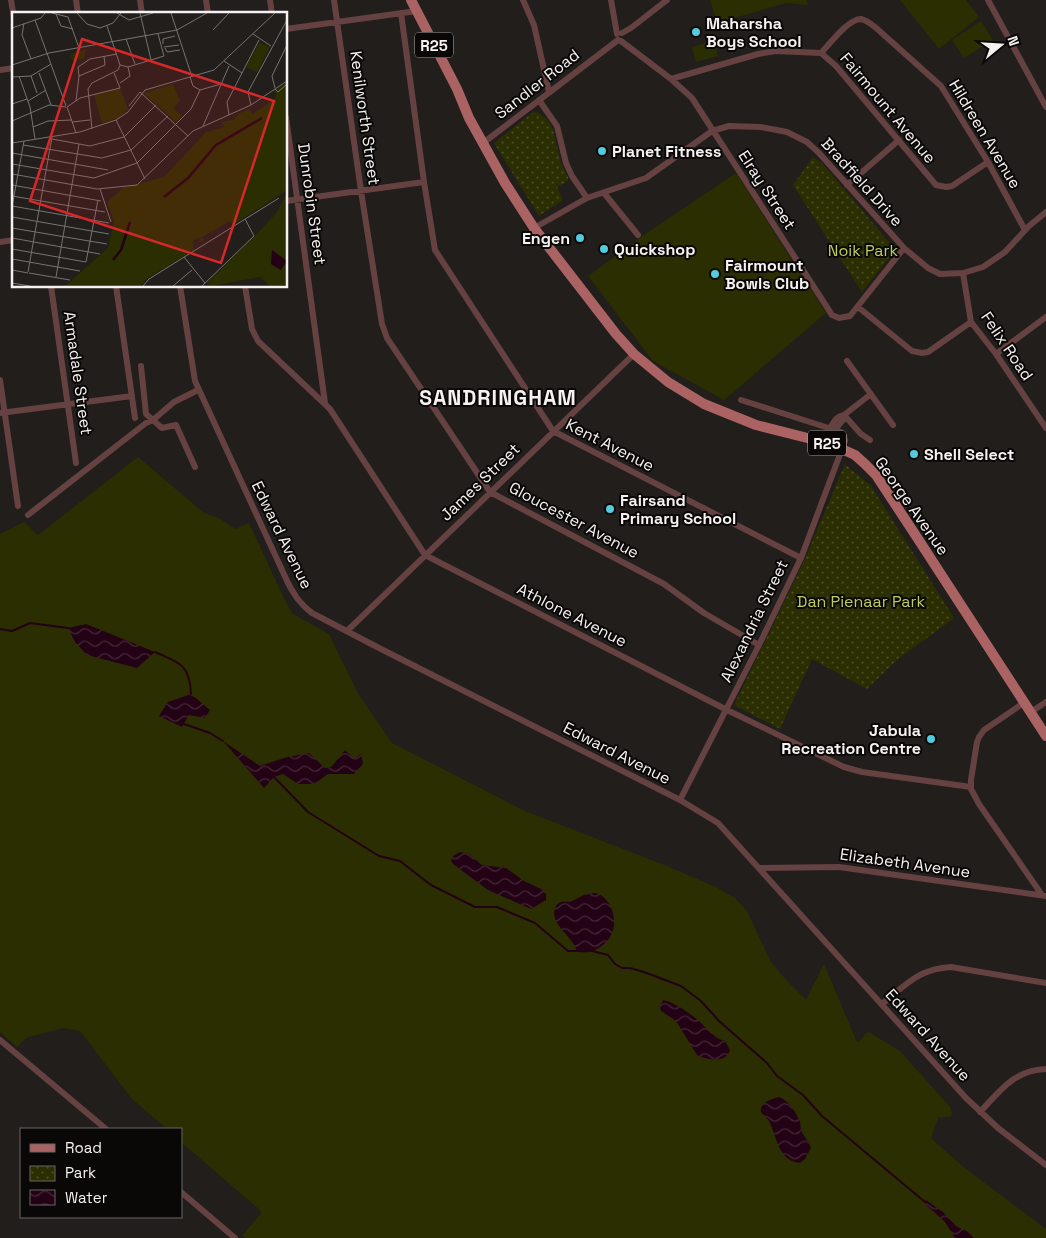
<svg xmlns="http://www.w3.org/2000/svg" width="1046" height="1238" viewBox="0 0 1046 1238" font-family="'Space Grotesk',sans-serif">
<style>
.grass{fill:#2a2e01}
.park{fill:url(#park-dots)}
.water{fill:url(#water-waves)}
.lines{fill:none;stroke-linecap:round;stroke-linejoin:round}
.stream{stroke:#240215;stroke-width:2}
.street{stroke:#654241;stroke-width:6}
.primary{stroke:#aa6362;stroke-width:10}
.poi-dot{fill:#54cade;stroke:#0a0807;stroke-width:2}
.labels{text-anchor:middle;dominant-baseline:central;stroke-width:4;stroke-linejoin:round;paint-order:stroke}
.shield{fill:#0a0807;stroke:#aeacab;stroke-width:1}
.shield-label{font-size:15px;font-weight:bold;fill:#f5f2f1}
.poi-label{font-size:16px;font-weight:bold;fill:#f5f2f1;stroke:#0a0807;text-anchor:start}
.street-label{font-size:16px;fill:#f5f2f1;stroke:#0a0807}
.park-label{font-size:16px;fill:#becc5b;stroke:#0a0807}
.district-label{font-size:21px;font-weight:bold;letter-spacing:1px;fill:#f5f2f1;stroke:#0a0807}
.inset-river{fill:none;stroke:#240215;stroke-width:2.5}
.inset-road{fill:none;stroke:#767371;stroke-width:1}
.view{fill:#d62828;fill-opacity:0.15;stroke:#d62828;stroke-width:2.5}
.inset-edge{fill:none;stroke:#f5f2f1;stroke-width:2.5}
</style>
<defs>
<pattern id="park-dots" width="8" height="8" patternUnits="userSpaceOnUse" patternTransform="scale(1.25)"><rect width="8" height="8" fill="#2a2e01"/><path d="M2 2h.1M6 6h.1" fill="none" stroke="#4a4d26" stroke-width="1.8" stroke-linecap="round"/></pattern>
<pattern id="water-waves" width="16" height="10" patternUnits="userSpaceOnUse" patternTransform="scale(1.25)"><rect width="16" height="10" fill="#240215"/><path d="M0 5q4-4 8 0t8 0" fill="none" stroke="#442738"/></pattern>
</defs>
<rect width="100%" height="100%" fill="#211e1c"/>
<path class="grass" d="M710 0H806L808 5 786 3 717 23Z
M900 0H966L979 17 939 49Z
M981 21 993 40 964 58 952 40Z
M714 40 718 56 696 62 692 47Z
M736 173 826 313 724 400 653 361 588 276 644 235Z
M138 457 204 513 219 518 235 529 249 523 284 598 293 614 329 634 359 695 392 743 525 811 667 866 716 887 735 898 747 911 771 962 788 982 806 1000 824 964 857 1042H859L866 1033 869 1032 900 1051 951 1108 952 1116 938 1118 931 1138 961 1165 1046 1229V1238H245L242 1236 262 1212 181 1142V1129H167L132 1099 80 1031 63 1028 26 1038 17 1047 0 1032V534L24 522 38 535Z"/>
<path class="park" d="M537 112 547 119 553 129 561 163 568 177V181L557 187 563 200 539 216 494 143 532 113Z
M813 157 822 163 893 247 894 251 862 292 793 185Z
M845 464 871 486 954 618 897 660 867 689 812 659 780 729 734 705 805 559Z"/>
<path class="water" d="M86 624 155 652 137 668 87 655 75 642 68 628Z
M191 694 210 710 205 718 189 715 182 727 159 716 168 702Z
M223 741 260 766 287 757 309 753 325 768 331 767 345 750 354 759 361 754 363 764 354 774H328L314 784H298L283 774 274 777 264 788Z
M460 852 469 854 482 865 506 868 524 881 541 889 546 894V900L531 909 488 890 453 864 451 860 453 856Z
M594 893C611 895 619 921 611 935 608 942 600 948 593 951 589 953 582 952 577 952 574 936 547 924 556 906 559 901 565 901 570 902L584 895Z
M663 1000C673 1001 696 1017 703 1025 709 1031 716 1039 725 1041L730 1050C727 1063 707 1061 697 1055L676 1021 661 1011 660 1007Z
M779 1097C788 1100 797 1113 800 1122 801 1126 800 1130 803 1134 806 1139 809 1142 811 1148L805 1159 800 1163C778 1161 777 1137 769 1121 767 1118 763 1115 761 1112 759 1103 771 1099 779 1097Z
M926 1200 943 1212 956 1226 968 1232 974 1238H955L945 1222 924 1203Z"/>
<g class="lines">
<path class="stream" d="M0 629 12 631 30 623 68 628
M155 652C179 663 190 664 191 694
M184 724 210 733 223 741
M274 777 308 812 379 856 400 861 431 885 475 907H497L535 923 568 951H592L608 955 615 964 622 968H630L644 972 681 986 701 1001 719 1021 767 1063 777 1076 803 1095 822 1116 925 1202"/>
<path class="street" d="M11 0 14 18
M76 0 78 14
M140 0 142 14
M206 0 208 14
M270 0 272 14
M334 0 361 191 382 324 387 338 490 492 664 584 704 613 759 645
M523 0 534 25 549 92
M611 0 617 34
M988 0 1046 107
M401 13 424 182 435 250 553 431 801 558
M286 29 417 11
M622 33 631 28 667 0
M621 41 671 79 692 98 832 315 839 318 850 316 904 248
M821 53C830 44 848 19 861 19 866 20 871 24 875 27L941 86 988 162 1025 230
M0 70 14 68
M671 79 758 54 776 51 821 53 836 66 936 185 946 187 952 186 988 162
M539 100 557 126 566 163 572 176 587 198
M286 117 325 403
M483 143 618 40
M847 185 899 140
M604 193 638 235
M286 201 424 182
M534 228 587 198 646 178 712 131 729 126 761 127 787 132 807 142 819 153 904 248 928 268 940 274 963 273 983 267 1005 252 1029 226 1046 212
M0 242 14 240
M963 273 971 322 996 354 1046 428
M51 286 76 463
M116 286 135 418
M180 286 195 381 288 583C295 596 300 604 312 613L379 648 680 800 718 823 966 1098 998 1128 1046 1165
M245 286 252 329 258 341 330 409 425 555 725 709 844 767 862 772 971 787
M858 307 912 351 922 353 928 352 971 322
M996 354 1046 317
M847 361 893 425
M141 366 146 414 162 428 176 425 195 467
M0 380 18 506
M0 413 132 396
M844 415 861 434 870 440
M830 428C834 422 836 416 844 415
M835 430 843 420 844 415 871 394
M28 515 146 423 153 420 174 402 198 390
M347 631 634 354
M1025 702 984 730 979 737 977 742 971 780V789L979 804 1042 895
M1031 712 1046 702
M680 800 759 645 801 558 845 441 844 436 841 432 741 400
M760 868 839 867 1046 896
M882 1004C906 985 918 969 951 967L1046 983
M0 1040 106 1129
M980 1112C1000 1091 1014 1070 1046 1069
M181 1192 235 1238"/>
<path class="primary" d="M411 0 457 89 469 118 505 183 534 228 616 334 634 354 668 382 704 404 756 425 831 444 855 455 865 464 876 475 920 542 1046 736"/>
</g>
<g class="poi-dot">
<circle cx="696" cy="32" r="5"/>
<circle cx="602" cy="151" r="5"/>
<circle cx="580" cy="238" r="5"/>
<circle cx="604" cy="249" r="5"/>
<circle cx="715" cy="274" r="5"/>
<circle cx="914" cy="454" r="5"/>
<circle cx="610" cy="509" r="5"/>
<circle cx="931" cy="739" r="5"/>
</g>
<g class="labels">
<g class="shield">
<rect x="415" y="32.5" width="38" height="25" rx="4"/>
<rect x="808" y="430.5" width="38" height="25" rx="4"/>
</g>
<g class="shield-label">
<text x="434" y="45">R25</text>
<text x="827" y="443">R25</text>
</g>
<g class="poi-label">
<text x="706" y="23">Maharsha<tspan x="706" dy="18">Boys School</tspan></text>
<text x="612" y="151">Planet Fitness</text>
<text x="570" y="238" text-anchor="end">Engen</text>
<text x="614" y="249">Quickshop</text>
<text x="725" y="265">Fairmount<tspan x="725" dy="18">Bowls Club</tspan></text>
<text x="924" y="454">Shell Select</text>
<text x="620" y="500">Fairsand<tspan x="620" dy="18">Primary School</tspan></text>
<text x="921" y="730" text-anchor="end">Jabula<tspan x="921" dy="18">Recreation Centre</tspan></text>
</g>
<g class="street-label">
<text transform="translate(537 84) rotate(-38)">Sandler Road</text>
<text transform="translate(888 108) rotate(50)">Fairmount Avenue</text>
<text transform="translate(365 118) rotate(82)">Kenilworth Street</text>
<text transform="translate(985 134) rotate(59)">Hildreen Avenue</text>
<text transform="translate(862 182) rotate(48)">Bradfield Drive</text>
<text transform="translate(767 190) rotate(57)">Elray Street</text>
<text transform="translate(312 204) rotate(82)">Dunrobin Street</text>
<text transform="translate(1007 346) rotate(56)">Felix Road</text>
<text transform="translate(78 373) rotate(82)">Armadale Street</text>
<text transform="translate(610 445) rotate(27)">Kent Avenue</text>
<text transform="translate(480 482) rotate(-44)">James Street</text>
<text transform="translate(912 506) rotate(55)">George Avenue</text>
<text transform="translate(574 520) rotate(28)">Gloucester Avenue</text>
<text transform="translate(282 535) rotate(64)">Edward Avenue</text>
<text transform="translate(572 615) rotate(27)">Athlone Avenue</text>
<text transform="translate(754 621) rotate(-64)">Alexandria Street</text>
<text transform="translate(617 753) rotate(27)">Edward Avenue</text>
<text transform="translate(905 863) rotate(8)">Elizabeth Avenue</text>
<text transform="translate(928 1035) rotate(48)">Edward Avenue</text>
</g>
<g class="park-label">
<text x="863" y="250">Noik Park</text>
<text x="861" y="601">Dan Pienaar Park</text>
</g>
<g class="district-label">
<text x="498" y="397">SANDRINGHAM</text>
</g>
</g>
<g transform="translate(12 12)">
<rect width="275" height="275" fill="#211e1c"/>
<path d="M74 37 72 46 61 50 58 42ZM275 70V178L221 213 218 209 190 225 192 228 187 230 190 225 181 228V239L134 267 129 274H53L96 236 102 209 95 190 111 176 152 165 194 120 209 116 213 114 208 110 222 108 226 102 237 97 241 102 246 98 263 87 264 81 261 80ZM108 76 116 97 106 106 90 111 82 83ZM275 180V273L258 274 248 265 199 274 195 271 243 224 265 200Z" fill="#2a2e01"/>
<path d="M96 236 100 237 98 241 78 259 77 264 61 273 71 259Z" fill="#2a2e01"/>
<path d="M248 30 258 35 245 60 234 55ZM161 72 168 89 161 96 170 104 164 110 132 81Z" fill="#2a2e01"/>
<path d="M260 238 275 249 269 258 259 252Z" fill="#240215"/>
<path class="inset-river" d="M152 185 176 166 204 133 250 106M101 248 109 238 118 210"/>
<path class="inset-road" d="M40 1 56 5 67 36M65 1 75 12 88 16 101 11 109 1M105 1 117 8 141 1M128 1 139 48M159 1 180 65M44 2 49 14 61 17M23 8 54 94M12 11 10 23 19 47M0 16 29 6 33 1M201 18 217 1M241 22 259 34M114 27 123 52M151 32V27L163 24M152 35 167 33M153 36 155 40 168 38M212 49 230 61M0 53 37 41 165 18 195 1M108 53 116 55 152 44 146 22M27 61 39 93M7 64 18 95 23 127M19 64 25 81M67 64 66 55 78 47 105 42M0 65 19 64 39 52M178 65 181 74 188 78 209 72M108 71 118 64 116 55M263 76 260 64 275 33M263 77 266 80 275 72M16 89 34 78M64 89 67 64 93 53 92 44M0 92 15 87M239 93 236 80 275 8M117 94 128 80 176 124M55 95 68 86 108 76 102 61M55 95 64 121M217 103 215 90 247 28M104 108 133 167M0 109 37 93 54 95M60 110 78 108M191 114 217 54M21 115 36 109 60 108M80 117 76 77 80 71 106 58 108 53 95 14M40 127 78 134 112 125 144 93M12 129 2 184 0 194 97 211M0 131 68 120 104 108 116 100 133 78 202 58 263 1M11 133 90 146 119 138 156 104M0 141 96 158M0 152 82 166 125 151 179 97 188 78M0 162 85 177 125 173 181 119 239 93 275 69M0 173 89 189M88 177 99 210M0 184 93 200M0 205 97 222M0 216 95 232M0 226 88 242M0 237 74 250 86 188M172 245 193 271M0 247 68 259M0 258 16 261M16 260 40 125M17 261 58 268M44 265 67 132M0 271 18 274M131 274 137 267 267 186M161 274 180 258M190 274 242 224 233 207"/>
<path class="view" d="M70 27 262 89 209 251 18 189Z"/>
<rect width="275" height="275" class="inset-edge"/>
</g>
<rect x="20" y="1128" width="162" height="90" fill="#0a0807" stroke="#686665"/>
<rect x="30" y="1144" width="25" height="8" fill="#aa6362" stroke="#686665"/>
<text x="65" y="1153" font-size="15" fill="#f5f2f1">Road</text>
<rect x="30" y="1166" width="25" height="15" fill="url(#park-dots)" stroke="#686665"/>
<text x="65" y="1178" font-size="15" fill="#f5f2f1">Park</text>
<rect x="30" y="1190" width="25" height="15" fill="url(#water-waves)" stroke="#686665"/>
<text x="65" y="1203" font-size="15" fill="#f5f2f1">Water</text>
<g transform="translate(1001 45) rotate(72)" stroke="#0a0807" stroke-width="4" paint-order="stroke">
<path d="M0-4L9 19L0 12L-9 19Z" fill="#f5f2f1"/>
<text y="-8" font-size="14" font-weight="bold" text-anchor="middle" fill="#f5f2f1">N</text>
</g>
</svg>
